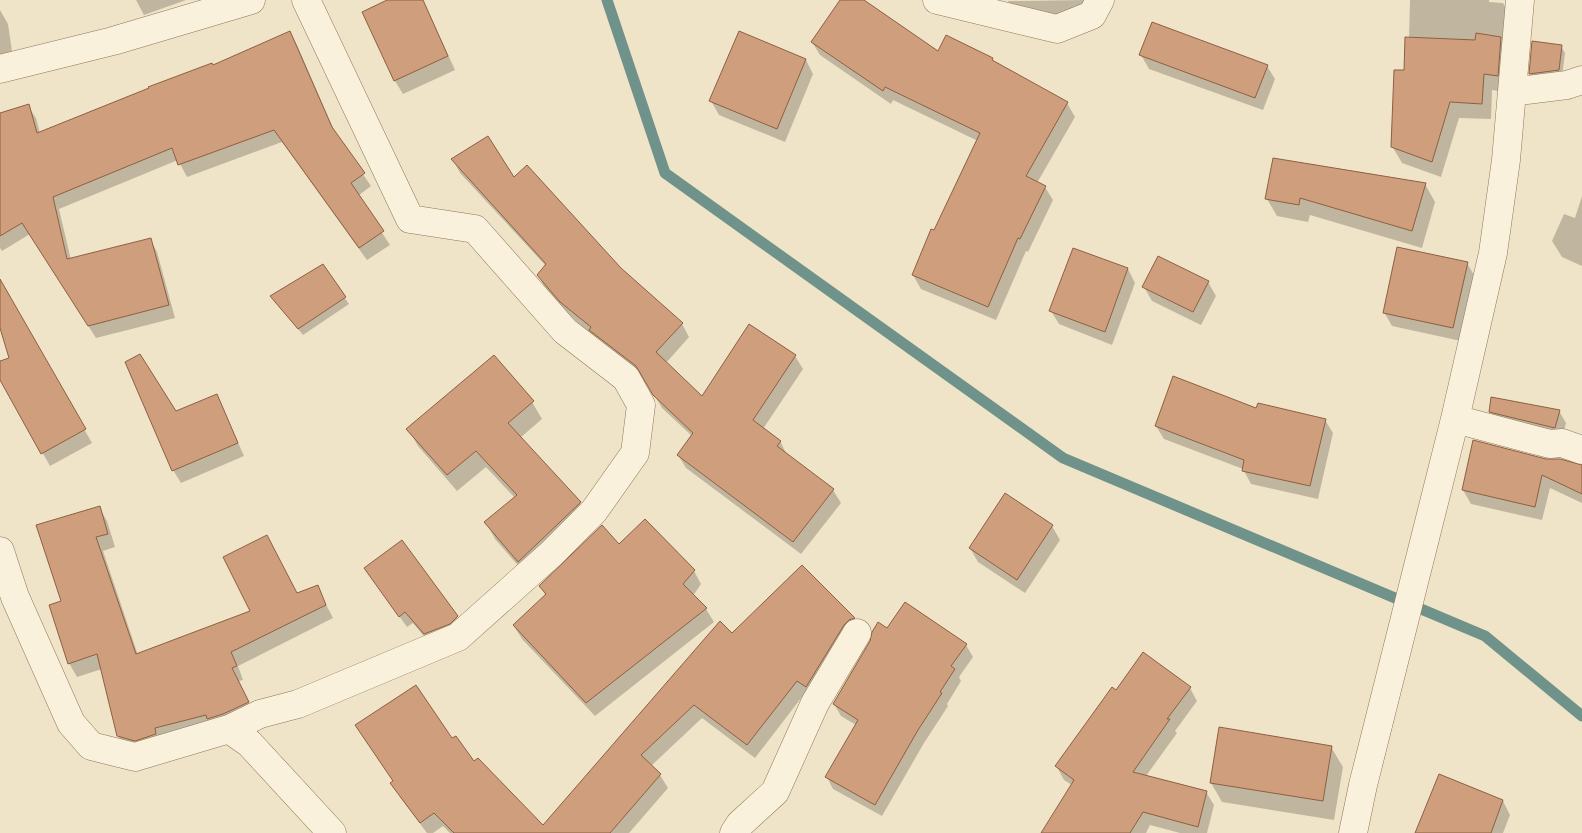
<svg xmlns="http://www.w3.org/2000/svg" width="1582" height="833" viewBox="0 0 1582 833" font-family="'Noto Serif',serif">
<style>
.shadow{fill:#0003}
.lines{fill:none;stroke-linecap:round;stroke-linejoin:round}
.stream{stroke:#6f938a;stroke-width:11}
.building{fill:#cf9f7d;stroke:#8d5f41}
.minor-casing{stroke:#8d765c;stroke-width:29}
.minor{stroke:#faf1dc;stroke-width:28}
</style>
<rect width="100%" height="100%" fill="#f0e4c8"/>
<path class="shadow" d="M136 0H186L144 15Z
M390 0H423L455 70 403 94 395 81Z
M841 0H862L938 53 992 59 995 62 1067 103 1075 117 1037 183 1045 187 1053 200 1028 252 1026 251 996 320 921 289 913 275 978 141 893 100 891 104 820 55 812 42Z
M1087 0 1082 23 1018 18 1008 1Z
M1410 0H1489V2L1503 3 1513 19 1506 92 1492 90 1491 119 1459 118 1441 177 1402 163 1392 146 1409 38Z
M0 10 8 24 14 65 0 69Z
M290 33 297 45 336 135 371 186 358 196 390 245 367 260 282 142 187 177 178 160 59 209 71 260 150 239 157 252 175 318 96 338 30 234 2 251 0 248V114L28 106 36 118 40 133 213 66Z
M739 33 806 60 813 74 785 142 719 115 711 101Z
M1561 46 1565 53 1562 77 1534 80 1530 74Z
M1141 55 1267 66 1275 79 1263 110 1149 69Z
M453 160 514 179 620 268 682 324 689 337 666 363 702 398 795 356 803 369 763 429 780 441 787 455 833 490 841 503 801 554 686 468 678 455 692 436 662 408 645 379 598 343 593 335 569 315 546 289 538 275 546 266 460 173Z
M1425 184 1435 202 1422 248 1310 215 1308 222 1277 216 1267 199Z
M1582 196V266L1562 257 1552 241 1564 214 1575 218Z
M1467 263 1475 277 1461 341 1392 326 1384 312Z
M322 266 349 304 303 335 272 297Z
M1128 269 1135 283 1112 345 1059 324 1051 311Z
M0 281 92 443 50 466 0 377V363L10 359 0 323Z
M1208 282 1216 296 1201 325 1152 301 1144 287Z
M216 395 223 408 244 456 181 483 173 470 176 412Z
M532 402 542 419 520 438 580 503 589 520 529 578 495 539 486 522 515 498 486 467 457 491 418 446 408 429Z
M1257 410 1325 420 1333 433 1318 499 1251 484 1243 469 1164 439 1156 426Z
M1490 411H1559L1566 423 1562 440 1497 424Z
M1546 460 1582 466V503L1550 488 1542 520 1471 504 1463 490Z
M1005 495 1052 526 1060 540 1025 593 978 562 970 548Z
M99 507 107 521 115 547 103 551 138 655 317 587 333 618 238 666 243 680 239 681 255 716 126 750 118 736 102 669 77 677 69 663 63 602Z
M619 546 694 571 701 584 693 596 706 609 714 622 595 716 522 639 514 626 546 596 540 586Z
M802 567 854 619 861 632 805 693 755 758 702 718 651 766 660 775 668 788 629 833H450L443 826 433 833H427L400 797 392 783 394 782 357 726 452 740 474 763 543 827 732 635Z
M365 568 457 617 463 629 431 645 413 623 407 627Z
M905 604 966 645 973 657 959 677 961 681 947 704 948 706 924 743 882 816 833 789 827 777 856 725 841 716 834 704Z
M1190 688 1197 701 1175 731 1177 733 1146 776 1206 792 1214 805 1207 833H1180L1150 825 1146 833H1043L1072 785 1064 780 1057 767 1116 691Z
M1331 747 1343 767 1334 820 1222 802 1211 783Z
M1503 801 1510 815 1503 833H1417Z"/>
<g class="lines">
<path class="stream" d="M607 0 665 173 1063 458 1485 636 1582 716"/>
</g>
<path class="building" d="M387 0H423L448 56 394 81 362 12Z
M840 0H864L938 51 946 35 993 58 992 60 1068 102 1026 176 1046 186 1020 239 1018 238 988 307 912 275 931 229 934 230 980 133 885 87 883 91 811 42Z
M1152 22 1268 65 1255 98 1139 55Z
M290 31 332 127 365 173 351 183 384 231 359 248 274 130 178 165 172 148 53 197 67 259 151 238 169 305 88 326 22 223 0 236V113L29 104 37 133 149 88 148 87 212 63 213 65Z
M739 31 806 59 777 129 709 101Z
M1476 33 1501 37 1498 76 1484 74 1482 104 1450 102 1432 162 1391 147 1394 70H1404L1405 37 1475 40Z
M1532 41 1562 45 1559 70 1529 74Z
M488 136 514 177 527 165 621 268 683 323 656 352 702 396 749 324 796 355 753 420 781 441 777 446 834 489 793 542 677 455 693 433 653 395 636 366 589 330 591 327 560 302 537 275 546 264 451 159Z
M1273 158 1426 183 1412 231 1300 198 1299 205 1265 199Z
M1397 247 1468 262 1453 328 1383 313Z
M1073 248 1128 268 1105 332 1049 311Z
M1158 256 1209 281 1193 312 1142 287Z
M323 264 346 297 298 329 270 296Z
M0 279 86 429 41 454 0 380V361L9 358 0 328Z
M140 354 176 411 217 394 238 443 172 471 125 362Z
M494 355 534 401 508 423 581 502 518 562 484 522 517 495 476 451 447 475 406 429Z
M1173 376 1256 408 1258 403 1326 419 1310 486 1242 471 1244 460 1155 426Z
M1491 397 1560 410 1555 428 1489 412Z
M1473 440 1546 459H1560L1582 465V494L1542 475 1535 507 1462 490Z
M1005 493 1053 525 1017 580 969 548Z
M100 506 108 534 96 537 136 654 250 611 223 557 267 535 297 593 318 585 326 605 231 652 237 666 232 668 249 702 223 714 207 719 206 715 155 728 156 734 135 741 117 736 97 654 68 664 49 605 61 601 36 525Z
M645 519 695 570 683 584 707 608 586 703 513 625 546 594 539 586 602 525 619 544Z
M402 540 458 616 450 624 424 634 405 612 399 617 364 568Z
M802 565 855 618 849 620 844 625 806 687 797 681 747 745 694 705 641 755 661 774 610 833H454L434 813 420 823 390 783 393 781 355 725 416 685 452 738 456 736 474 761 478 758 543 825 720 621 732 633Z
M905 602 967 644 951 666 955 669 940 692 942 693 918 730 875 805 825 777 858 720 833 704 870 641 872 632 878 622 887 628Z
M1143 652 1191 687 1167 719H1170L1133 772 1207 791 1198 827 1143 812 1130 833H1041L1074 780 1055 766 1112 687 1116 690Z
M1219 727 1332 746 1323 801 1210 783Z
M1439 774 1503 800 1491 833H1415Z"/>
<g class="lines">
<g class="minor-casing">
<path id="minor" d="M937 0 1057 29 1092 15 1100 0
M0 69 113 41 251 0
M1512 92 1567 85 1582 80
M1455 419 1550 444 1562 443 1582 450
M0 551 15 597 71 723 91 746 135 757 229 729 260 714 298 704 458 637 551 554 594 511 635 453 641 405 626 378 565 331 475 229 410 219 306 0
M229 729 249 743 332 833
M734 833 740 824 775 792 815 703 857 633
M1353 833 1363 785 1455 419 1493 253 1506 160 1520 0"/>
</g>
<use href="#minor" class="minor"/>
</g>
</svg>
